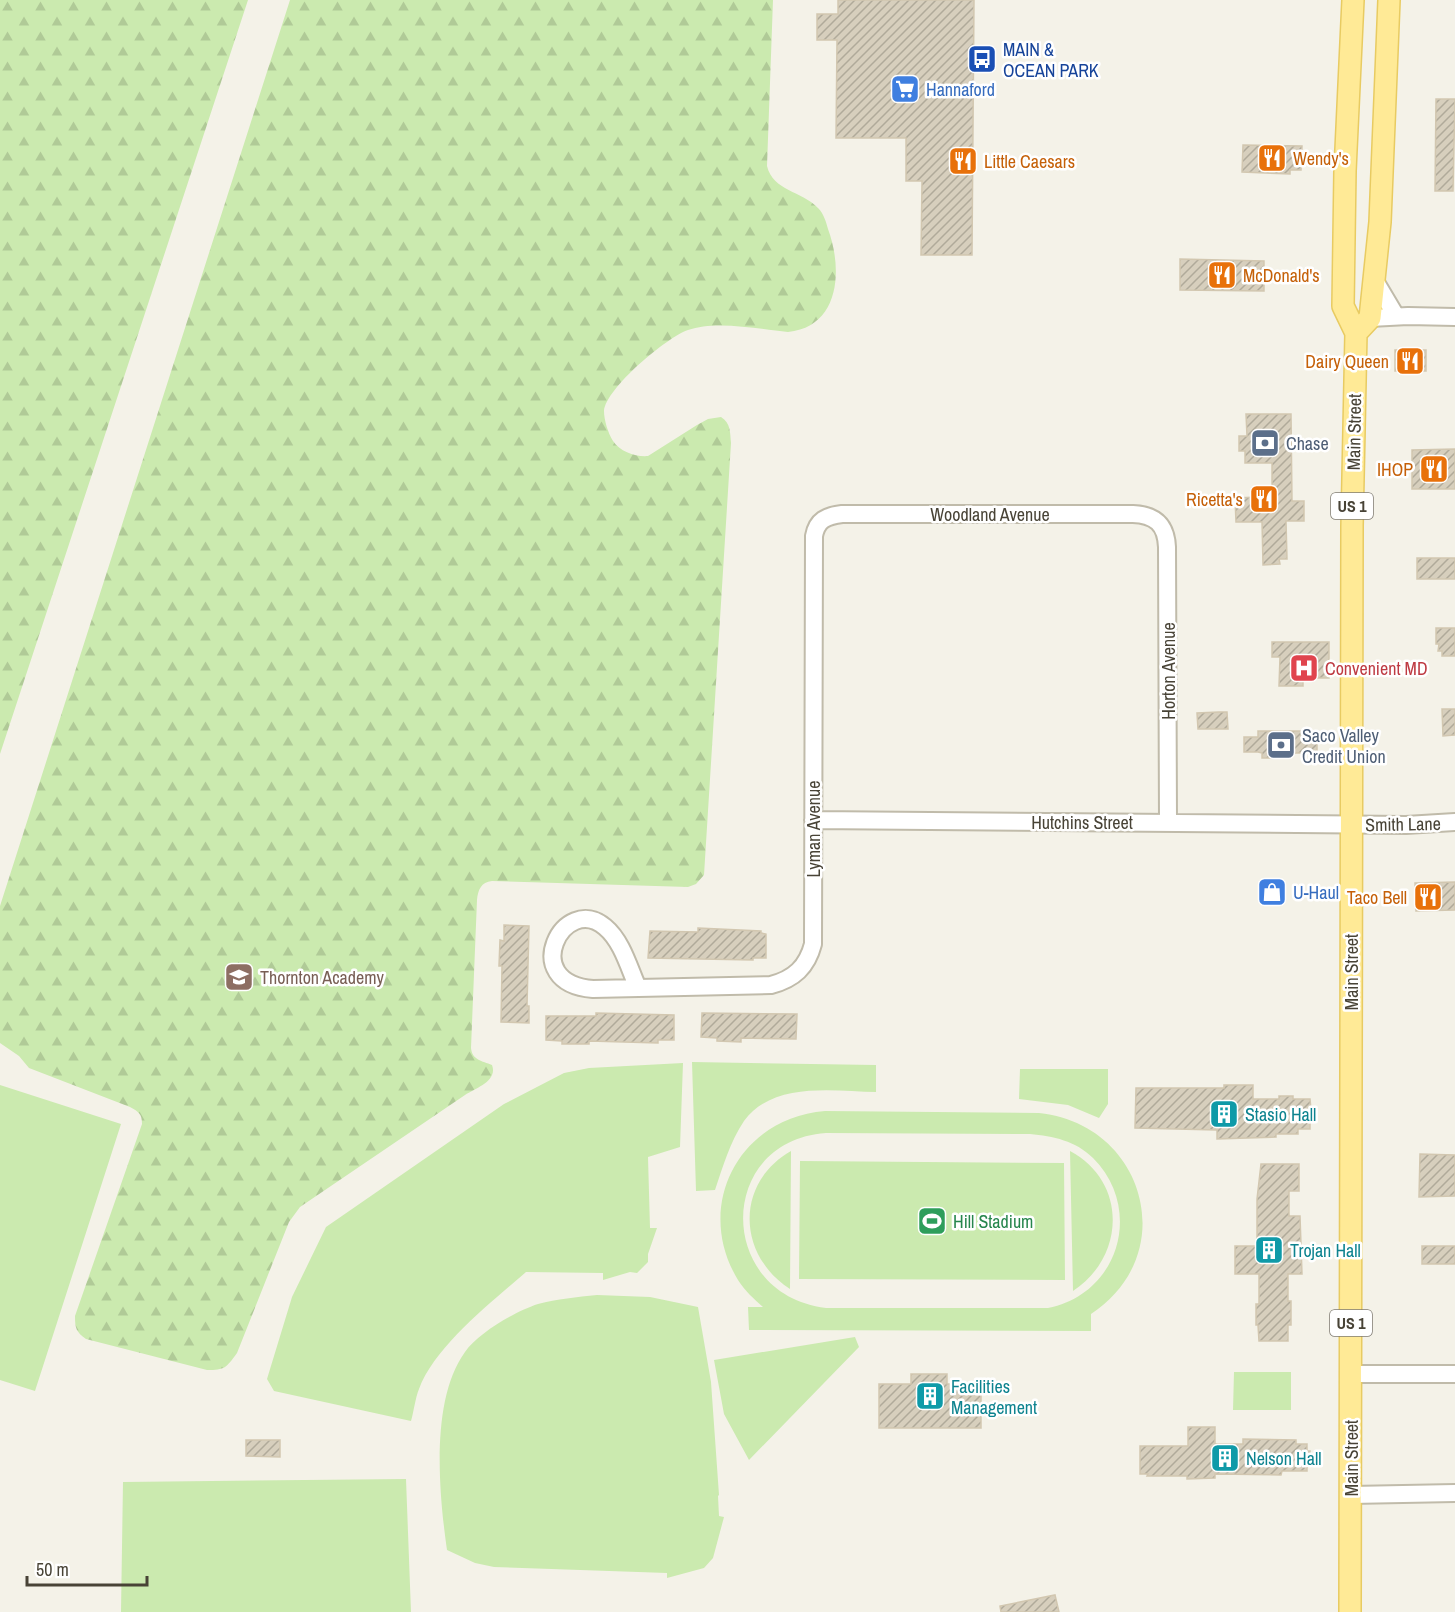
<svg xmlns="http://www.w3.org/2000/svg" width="1455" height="1612" viewBox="0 0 1455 1612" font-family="'Archivo Narrow',sans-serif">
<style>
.forest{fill:url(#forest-firs)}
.park{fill:#cbeaaf;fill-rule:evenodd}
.building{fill:url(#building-hatch);stroke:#d2c7b0;stroke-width:1.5}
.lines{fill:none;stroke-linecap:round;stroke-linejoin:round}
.minor-casing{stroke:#c0bbaa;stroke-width:20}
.major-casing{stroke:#e8cb62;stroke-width:24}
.minor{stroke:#fff;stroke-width:16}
.major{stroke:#ffea96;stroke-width:21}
.labels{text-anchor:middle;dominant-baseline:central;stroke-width:5;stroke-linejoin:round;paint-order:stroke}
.shield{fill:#fff;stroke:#7f7b72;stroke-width:1.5}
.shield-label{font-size:16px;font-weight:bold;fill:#484336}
.transit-label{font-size:18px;fill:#164399;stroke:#fff;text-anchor:start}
.shop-label{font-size:18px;fill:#366cbe;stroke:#fff;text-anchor:start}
.food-label{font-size:18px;fill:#c56008;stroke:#fff;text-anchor:end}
.street-label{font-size:18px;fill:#484336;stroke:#fff}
.service-label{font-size:18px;fill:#4e5e75;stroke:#fff;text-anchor:start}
.health-label{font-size:18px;fill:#be3a42;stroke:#fff;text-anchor:start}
.education-label{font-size:18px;fill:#785e54;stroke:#fff;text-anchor:start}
.culture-label{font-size:18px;fill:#0d838f;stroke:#fff;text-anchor:start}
.leisure-label{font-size:18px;fill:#27864d;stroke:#fff;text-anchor:start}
</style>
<defs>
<pattern id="forest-firs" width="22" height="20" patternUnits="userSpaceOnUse" patternTransform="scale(1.5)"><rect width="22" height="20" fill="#cbeaaf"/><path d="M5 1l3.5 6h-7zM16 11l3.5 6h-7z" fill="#b0ca97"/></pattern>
<pattern id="building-hatch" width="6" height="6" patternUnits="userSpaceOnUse" patternTransform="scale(1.5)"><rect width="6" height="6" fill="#d7cfbd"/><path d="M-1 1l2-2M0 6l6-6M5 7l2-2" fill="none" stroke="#b0aa9a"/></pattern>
</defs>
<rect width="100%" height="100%" fill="#f4f2e8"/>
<path class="forest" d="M0 0H248L0 754Z
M290 0H773L767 166C773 191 802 191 818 208 824 214 826 222 828 229 843 269 840 327 788 332 758 329 716 320 688 330 667 337 606 388 604 411 604 420 608 433 613 441 620 452 636 457 648 456L697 425 708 419 721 417C731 423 730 433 731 443L704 875 696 884 688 887 492 881C481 882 478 890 477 900L471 1048C472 1060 482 1061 492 1065 498 1081 476 1088 465 1095L300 1207 289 1222 237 1353C226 1368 225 1370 207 1370L86 1339C76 1332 75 1328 75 1316L142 1124C142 1114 139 1112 130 1107L29 1068 19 1056 0 1043V906Z"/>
<path class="park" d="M692 1062 876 1065V1092C833 1091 773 1081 744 1121 730 1142 723 1166 715 1190L696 1191Z
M683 1063 680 1147 648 1157 650 1228H657L648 1254V1262L637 1273 630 1272 603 1280V1273L526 1272C492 1302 435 1346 419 1389 415 1399 414 1411 411 1421L274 1391 267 1379 292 1297 326 1227 504 1104 564 1073 589 1068Z
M1020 1069H1108V1104L1099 1118 1068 1105 1019 1099Z
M0 1085 121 1124 35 1391 0 1380Z
M825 1111 1039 1113C1145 1124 1182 1254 1091 1314V1331L749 1330 748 1307H763C754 1299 745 1291 738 1280 693 1206 739 1118 825 1111ZM826 1133 1030 1134C1053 1136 1076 1141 1093 1158 1144 1209 1119 1294 1048 1308H826C716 1295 715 1141 826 1133Z
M791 1151 790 1289C737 1255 735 1183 791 1151Z
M1070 1151C1128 1182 1125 1257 1073 1291Z
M800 1161 1064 1163 1065 1280 799 1279Z
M597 1295 650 1297 698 1307 711 1382 719 1495 718 1496 719 1516 724 1517 713 1558 704 1568 667 1578V1573L494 1567 475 1563 447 1550C439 1494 430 1400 465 1352 478 1333 516 1311 538 1304 557 1299 577 1297 597 1295Z
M855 1337 859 1347 749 1460 724 1414 714 1360Z
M1234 1372H1291V1410H1233Z
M406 1479 411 1612H121L123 1482Z"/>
<path class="building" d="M838 0H974L972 255H921L922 181H906V138H836L837 40H817V14H838Z
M1436 99H1455L1453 191H1435Z
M1243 145 1302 146 1301 170H1290V174L1242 172Z
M1180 259 1264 261V291L1180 290Z
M1395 350H1426V371H1395Z
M1246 414H1291L1292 501H1304V521H1286L1287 559H1279L1280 564 1263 565 1262 522H1236L1235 498 1259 497V492H1272V463H1245V451H1239V436H1247Z
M1455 449V489H1412V450Z
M1417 558H1455V579H1417Z
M1436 628H1455V656H1442V651H1438L1439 644H1436Z
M1272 642H1329V678H1303V686H1279L1280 657H1272Z
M1442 709H1455V735L1443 736Z
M1219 712H1227L1228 729H1198L1197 713Z
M1258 731H1317V753H1275V758H1262V753L1258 752H1244V737H1258Z
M1455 882V910L1416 911 1415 883Z
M504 925 529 926 527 1006H529V1023L501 1022 502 966H499L500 940 504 941Z
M698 928 761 931V933L766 934V958H753V960L648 958 650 931 698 932Z
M596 1013 674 1015V1040H658V1043L589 1041V1044H562V1041L546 1040V1016H596Z
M702 1013 797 1014 796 1039 741 1038V1042L717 1041V1038L701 1037Z
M1224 1085H1253V1099H1279V1096H1293V1099H1310L1312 1120H1310V1129H1298V1134H1276V1137L1217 1139V1130L1135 1128 1136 1088H1224Z
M1420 1154 1455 1155V1196L1419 1197Z
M1261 1164H1299V1191H1289V1216H1300L1302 1274H1288V1301H1291V1325H1288V1341H1259L1258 1325H1256V1304H1259V1274H1235V1246H1257V1199Z
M1422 1246H1455V1264H1422Z
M911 1374H947V1384H981V1428H879V1384H911Z
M1188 1427H1215V1444H1243V1439L1296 1440V1444H1307V1451H1310V1464H1307V1471H1282L1281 1475 1215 1474V1478L1187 1479V1476H1147L1148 1474H1140V1446H1188Z
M246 1440H280V1457L246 1456Z
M1055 1595 1059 1612H1001L1000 1606Z"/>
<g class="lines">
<g class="minor-casing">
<path id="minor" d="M1374 279 1396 316
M1370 318 1408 316 1455 317
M813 820 1406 825 1455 822
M638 988C629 968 622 941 605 927 564 892 517 983 593 989L771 985C794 979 807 967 813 944L814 536C817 520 826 516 842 514H1133C1155 515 1166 524 1167 547L1168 822
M1351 1374H1455
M1351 1495 1455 1493"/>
</g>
<g class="major-casing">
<path id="major" d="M1356 333 1370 318 1380 222 1389 0
M1350 1612 1352 526 1356 333 1343 306 1345 171 1353 0"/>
</g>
<use href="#minor" class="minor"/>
<use href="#major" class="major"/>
</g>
<defs>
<g id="bus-square" transform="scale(1.5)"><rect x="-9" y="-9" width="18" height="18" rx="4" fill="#1a4fb4" stroke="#fff"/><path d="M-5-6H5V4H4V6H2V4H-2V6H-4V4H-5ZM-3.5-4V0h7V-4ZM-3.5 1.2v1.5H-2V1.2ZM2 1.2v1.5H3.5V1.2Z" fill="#fff"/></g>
<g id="supermarket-square" transform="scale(1.5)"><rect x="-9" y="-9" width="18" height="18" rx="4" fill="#3f7fe0" stroke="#fff"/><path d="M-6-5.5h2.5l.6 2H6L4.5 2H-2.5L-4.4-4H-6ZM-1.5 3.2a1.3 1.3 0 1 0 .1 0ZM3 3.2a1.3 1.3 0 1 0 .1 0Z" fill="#fff"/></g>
<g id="restaurant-square" transform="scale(1.5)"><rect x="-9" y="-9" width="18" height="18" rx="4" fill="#e8710a" stroke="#fff"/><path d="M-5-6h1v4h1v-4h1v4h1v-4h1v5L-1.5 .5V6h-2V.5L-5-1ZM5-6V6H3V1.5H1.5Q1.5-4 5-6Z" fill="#fff"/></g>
<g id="bank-square" transform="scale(1.5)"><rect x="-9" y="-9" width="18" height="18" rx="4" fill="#5c6f8a" stroke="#fff"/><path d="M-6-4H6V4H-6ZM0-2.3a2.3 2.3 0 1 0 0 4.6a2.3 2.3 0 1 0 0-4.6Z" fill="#fff"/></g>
<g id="hospital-square" transform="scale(1.5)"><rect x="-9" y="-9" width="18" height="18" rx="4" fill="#e0444e" stroke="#fff"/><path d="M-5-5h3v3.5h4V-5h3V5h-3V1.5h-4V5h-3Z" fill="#fff"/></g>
<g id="shop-square" transform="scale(1.5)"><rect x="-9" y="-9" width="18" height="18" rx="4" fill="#3f7fe0" stroke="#fff"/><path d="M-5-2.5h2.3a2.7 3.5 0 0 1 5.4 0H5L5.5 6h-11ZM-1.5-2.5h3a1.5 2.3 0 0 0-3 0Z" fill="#fff"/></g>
<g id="school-square" transform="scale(1.5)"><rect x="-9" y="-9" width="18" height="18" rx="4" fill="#8d6e63" stroke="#fff"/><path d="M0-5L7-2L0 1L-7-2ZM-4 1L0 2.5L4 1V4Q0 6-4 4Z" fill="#fff"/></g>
<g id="building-square" transform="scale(1.5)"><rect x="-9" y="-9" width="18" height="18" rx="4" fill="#0f9aa8" stroke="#fff"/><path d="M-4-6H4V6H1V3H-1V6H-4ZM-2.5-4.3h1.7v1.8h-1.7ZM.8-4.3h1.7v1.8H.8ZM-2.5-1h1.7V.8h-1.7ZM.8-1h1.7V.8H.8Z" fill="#fff"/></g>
<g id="stadium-square" transform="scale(1.5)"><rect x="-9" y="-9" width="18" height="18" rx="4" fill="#2e9e5b" stroke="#fff"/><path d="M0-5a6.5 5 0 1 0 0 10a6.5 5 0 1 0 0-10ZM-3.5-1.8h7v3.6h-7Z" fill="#fff"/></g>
</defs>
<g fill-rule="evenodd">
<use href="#bus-square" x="982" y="59"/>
<use href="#supermarket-square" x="905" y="89"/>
<use href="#restaurant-square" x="1272" y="158"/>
<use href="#restaurant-square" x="963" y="161"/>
<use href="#restaurant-square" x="1222" y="275"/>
<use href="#restaurant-square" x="1410" y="361"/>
<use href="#bank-square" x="1265" y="443"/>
<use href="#restaurant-square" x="1434" y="469"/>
<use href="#restaurant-square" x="1264" y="499"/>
<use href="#hospital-square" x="1304" y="668"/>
<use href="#bank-square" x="1281" y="745"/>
<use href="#shop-square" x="1272" y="892"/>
<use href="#restaurant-square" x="1428" y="897"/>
<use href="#school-square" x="239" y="977"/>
<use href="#building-square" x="1224" y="1114"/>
<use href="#stadium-square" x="932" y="1221"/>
<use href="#building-square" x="1269" y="1250"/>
<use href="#building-square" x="930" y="1396"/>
<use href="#building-square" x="1225" y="1458"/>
</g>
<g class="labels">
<g class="shield">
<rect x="1331" y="493" width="42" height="26" rx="4.5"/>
<rect x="1330" y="1310" width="42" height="26" rx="4.5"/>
</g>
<g class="shield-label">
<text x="1352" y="506">US 1</text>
<text x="1351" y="1323">US 1</text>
</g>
<g class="transit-label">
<text x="1003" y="49">MAIN &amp;<tspan x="1003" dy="21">OCEAN PARK</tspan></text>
</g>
<g class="shop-label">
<text x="926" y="89">Hannaford</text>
<text x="1293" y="892">U-Haul</text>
</g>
<g class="food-label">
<text x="1293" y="158" text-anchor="start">Wendy's</text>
<text x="984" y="161" text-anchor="start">Little Caesars</text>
<text x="1243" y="275" text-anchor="start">McDonald's</text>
<text x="1389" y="361">Dairy Queen</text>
<text x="1413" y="469">IHOP</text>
<text x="1243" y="499">Ricetta's</text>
<text x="1407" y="897">Taco Bell</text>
</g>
<g class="street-label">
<text transform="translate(1354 432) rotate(-89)">Main Street</text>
<text x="990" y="514">Woodland Avenue</text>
<text transform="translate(1168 671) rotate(-90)">Horton Avenue</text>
<text x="1082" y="822">Hutchins Street</text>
<text transform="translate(1403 824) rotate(-1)">Smith Lane</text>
<text transform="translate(813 829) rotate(-90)">Lyman Avenue</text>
<text transform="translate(1351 972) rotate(-90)">Main Street</text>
<text transform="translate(1351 1458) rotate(-90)">Main Street</text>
</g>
<g class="service-label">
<text x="1286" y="443">Chase</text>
<text x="1302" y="735">Saco Valley<tspan x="1302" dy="21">Credit Union</tspan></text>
</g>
<g class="health-label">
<text x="1325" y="668">Convenient MD</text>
</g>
<g class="education-label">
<text x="260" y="977">Thornton Academy</text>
</g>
<g class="culture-label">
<text x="1245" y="1114">Stasio Hall</text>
<text x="1290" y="1250">Trojan Hall</text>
<text x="951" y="1386">Facilities<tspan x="951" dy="21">Management</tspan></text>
<text x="1246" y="1458">Nelson Hall</text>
</g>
<g class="leisure-label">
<text x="953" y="1221">Hill Stadium</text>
</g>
</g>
<path d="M27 1576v9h120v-9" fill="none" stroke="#484336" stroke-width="3"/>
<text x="36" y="1576" font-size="18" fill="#484336" stroke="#ffffff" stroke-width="4.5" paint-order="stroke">50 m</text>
</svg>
